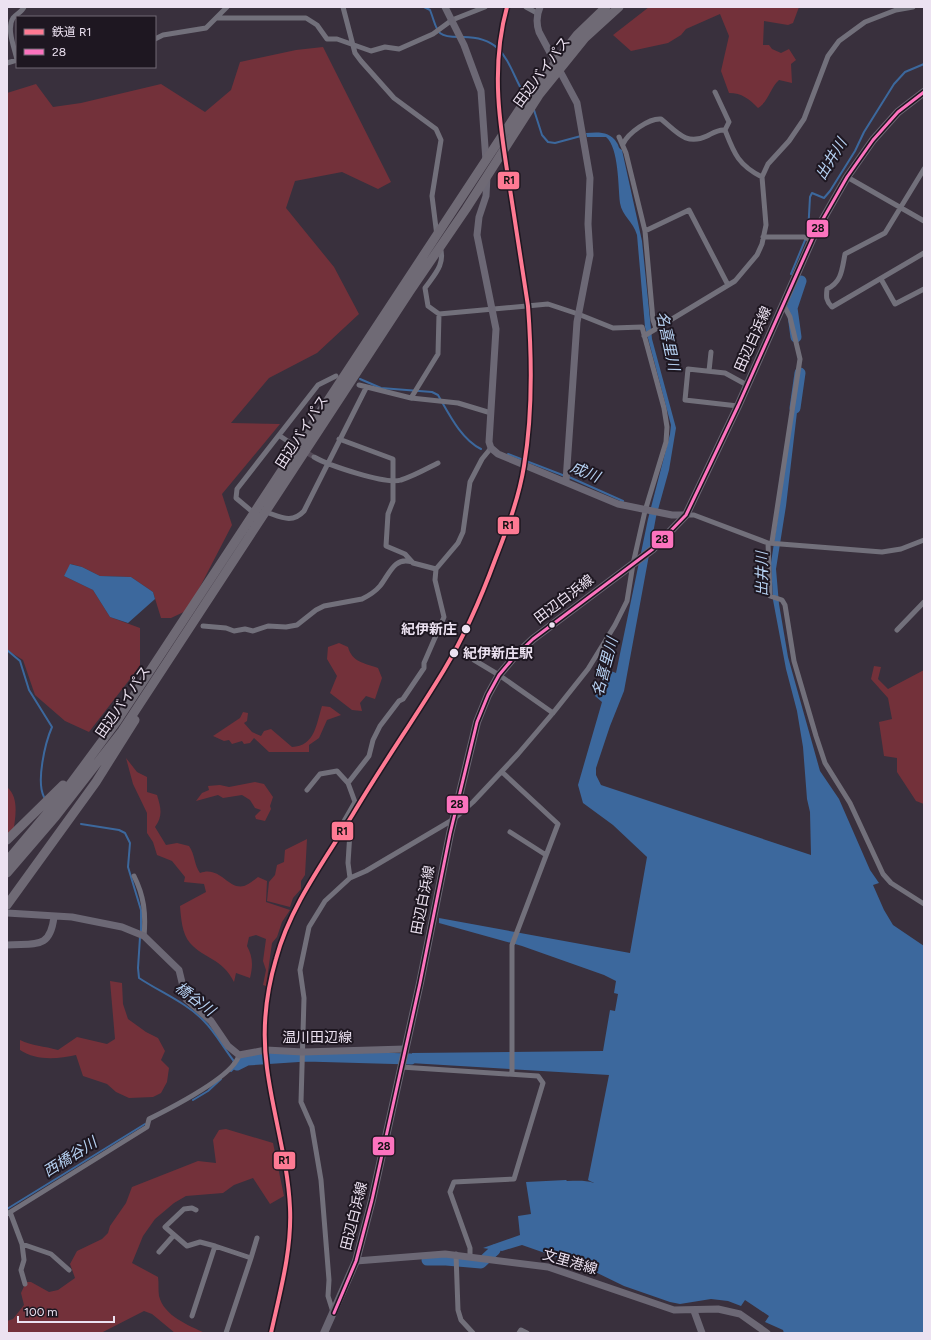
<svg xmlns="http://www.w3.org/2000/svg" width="931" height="1340" viewBox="0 0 931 1340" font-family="Figtree,'Noto Sans JP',sans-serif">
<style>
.green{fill:#73313a}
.water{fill:#3c689d}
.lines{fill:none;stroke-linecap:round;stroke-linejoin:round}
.stream{stroke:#3c689d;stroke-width:2}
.river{stroke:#3c689d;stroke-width:11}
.street-tunnel{stroke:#544b58;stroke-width:5;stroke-dasharray:5 2.5;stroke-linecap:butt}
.street{stroke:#72707b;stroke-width:5}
.secondary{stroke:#6c6875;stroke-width:7}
.primary{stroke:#6a6673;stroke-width:8}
.highway{stroke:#6f6a75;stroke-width:9}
.bus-1-casing{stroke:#1e1721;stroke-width:6}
.bus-1{stroke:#fc73be;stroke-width:3}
.rail-1-casing{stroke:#1e1721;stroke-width:7}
.rail-1{stroke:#fe7a93;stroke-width:4}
.bus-dot{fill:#ece2f1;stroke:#1e1721;stroke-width:1.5}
.labels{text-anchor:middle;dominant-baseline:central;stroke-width:4;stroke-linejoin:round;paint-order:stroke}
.street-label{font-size:14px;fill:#ece2f1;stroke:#1e1721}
.stop-label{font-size:14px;font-weight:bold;fill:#ece2f1;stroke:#1e1721;text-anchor:end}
.water-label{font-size:15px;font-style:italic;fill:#b6d1f2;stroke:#1e1721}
.line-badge{stroke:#1e1721;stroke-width:1.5}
.pale-badge-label{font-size:11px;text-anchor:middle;font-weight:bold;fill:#111}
</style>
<rect width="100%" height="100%" fill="#39303d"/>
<path class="green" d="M649 7H799L793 23 788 25 764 21 763 45H769L772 49 781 53 789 49 796 60 791 64 792 83 779 80C770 88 769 101 758 108 749 99 742 93 729 93L721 71 729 36 720 14 686 29 681 35 668 43 631 51 613 35Z
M323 47 391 182 378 189 342 172 295 181 286 208 334 267 359 314 317 353 269 378 231 423 280 424 222 494 232 525 188 610 171 618H161L153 592 131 577 100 576 82 567 71 564 64 576 93 590 110 617 140 628V666L89 732 65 721 35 695 23 660 7 650V93L36 84 53 107 81 103 161 84 205 112 231 90 240 62 296 50Z
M339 643 348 647C352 662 364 663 378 668L382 678 375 699 366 696 360 703 362 711 352 710 330 693 337 676 327 659 328 647Z
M874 666 881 667 878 679 888 689 924 670V804L916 801 897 772V758L884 756 879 722 892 719 888 698 871 679Z
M322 706 330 707 341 715 327 720 319 738 309 745V752H269L254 738 250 743 244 744 242 741 232 744 229 740 224 741 213 736 240 718 243 712 248 713 247 721 244 723 252 732 261 736 264 731 271 729 292 747C315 746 316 725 322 706Z
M126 758 137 772 147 777V792L157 795C161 808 163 816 155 827L166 845 177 843 189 846C195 854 194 865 200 873 220 865 228 890 244 886 248 885 254 880 258 877L267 881 266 902 290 910 282 922 277 937 272 943 266 986 263 985 266 970 263 961 266 939 256 935 249 937 247 946C253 957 253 966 250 978L236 973 234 982C222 958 204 959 190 943 182 934 181 918 180 906L206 892 204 884 184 882 185 877 172 861 157 855 153 842 147 833V813L133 784Z
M255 782 264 784 273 797 270 806 271 809 265 821 256 819 255 816 261 810 255 808 250 800 242 795 223 798 218 795 196 801 202 793 209 790 208 786 220 785 229 787Z
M7 787C20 798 15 819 13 834L7 836Z
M307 839 305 875 301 881V889L293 898 290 907 267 901 269 882 275 875 277 865 284 862 285 850Z
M110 981 122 983 123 1004 128 1019 146 1032 158 1038 165 1051 161 1060 169 1068 167 1082 161 1093 153 1097 129 1098 116 1092 107 1084 83 1076 76 1055C58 1059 36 1061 20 1050V1040C32 1046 44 1046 58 1050L77 1037 107 1044 115 1039Z
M226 1129 273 1143 284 1196 270 1204 253 1178 234 1185 223 1193 186 1196 174 1203 155 1219 143 1236 132 1263 158 1277C159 1283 158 1290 159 1296 164 1316 188 1325 205 1333H175L152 1314 144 1311 101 1333H7V1321L13 1319 24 1305 21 1293 26 1282H31L49 1292 58 1290 75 1278 70 1264 77 1251 102 1239 108 1233 110 1226 126 1203 132 1187 198 1161 216 1163 213 1140 219 1130Z"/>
<path class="water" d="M586 133C598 132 610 131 617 143 619 146 618 148 622 150L642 241 652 339 676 428 669 470 656 517 624 691 610 726 596 768V775L601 785 811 855 810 812 807 799 803 747 797 711 786 669 773 600 771 563 796 393 799 395 786 506 776 569 779 604 788 657 820 771 839 799 870 870 879 883 873 885 884 910 893 925 924 946V1333H784L783 1330 765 1322 769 1316 745 1300 741 1306 728 1301 711 1299 680 1304 670 1302 624 1286 585 1267 522 1245 502 1251 483 1248 520 1235 518 1216 531 1214 526 1182 566 1180 567 1181C577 1181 585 1180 594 1183L588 1180 609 1075 410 1063 412 1053 603 1051 610 1010 615 1011 618 994 614 993 616 981 604 975 522 946 439 923V918L630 953 647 857 613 825 583 803 578 785 602 702 595 696 611 671 616 673 648 519 670 434 671 425 645 327 637 235C633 221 622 216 620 203 618 186 619 148 606 137H587Z
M70 564 82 567 100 576 131 577 153 592 155 599 128 623 110 617 93 590 64 576Z"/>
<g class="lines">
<path class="stream" d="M424 7 430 10C438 30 434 37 459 37
M463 37C506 37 507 65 525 96
M534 110 542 135 548 142 555 143 581 136
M791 274 808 233 810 197 812 193 824 198 830 191 855 151 864 132 894 84 905 72 924 64
M360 379 381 388 432 392 438 395C449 414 461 439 481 449
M508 454 565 476
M569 477 623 501
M7 650 20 661 29 690 52 727C45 743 36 782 44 797
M81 824 119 830 125 833 130 843 128 867 141 910V933
M140 937 138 968 139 978C160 992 187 1003 204 1021 217 1034 225 1051 237 1065L231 1071
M193 1100 208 1091 221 1079
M7 1209 145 1124"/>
<path class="river" d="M796 337 792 308 801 281
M795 408 800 373
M237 1065 247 1060 306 1056 411 1059
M427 1260H446L481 1263 495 1250"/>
<path class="street-tunnel" d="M289 442 314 457"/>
<path class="street" d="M343 7 355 53 361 61 394 98 436 129 441 140 432 196 437 236
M526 7 537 13
M217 18H306L317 25 327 39H337L371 51 385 47 399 49 433 34 452 20 485 7
M155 39 163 35 206 28 227 7
M17 60C15 49 6 29 13 18 16 14 22 12 24 7
M7 63 17 60
M715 92 729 122 725 130C734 153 738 165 762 177
M619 137 626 153 645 231 653 320 656 328
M623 144C628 133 649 118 661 119 677 132 686 146 707 136 713 133 718 129 725 130
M924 169 885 233 845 254C842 269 842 282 827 289 826 297 826 301 832 307L924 253
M847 177 924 221
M645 231 689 210 728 285
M763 237H804L811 240
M881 279 895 304 924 289
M644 336 735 281 757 255 762 244 766 225 762 177 768 164 789 141 804 119 828 56 839 41 865 22 896 10 913 7
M709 371 711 352
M359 385 411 398 458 403 491 413
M411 398 438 354 439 314
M738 406 685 400 688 369 725 373 747 385
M280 436 289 442
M339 439 393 459V501L388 514 386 546 405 554 413 563 436 569
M314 457C328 465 386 485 401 480 414 476 426 469 438 463
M266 512C281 517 292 524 304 511L366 388
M255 514 236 498 237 489 318 385 336 376
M686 515H694L768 543 882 552 901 549 924 540
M772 542 800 359 790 317 783 304
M768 543 770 596 782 600 785 605 794 661 816 736 825 763 850 803 883 874 891 883 924 904
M203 626 226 628 234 631 245 629 253 631 268 626 286 627 297 625 316 610 324 606 362 599C368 596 375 592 380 586 389 575 394 556 412 562
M897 630 924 602
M474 660 499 675 553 713
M502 772 558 824 512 945V1074
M348 783 369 756 373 740 380 726 399 701 403 699 424 668V663L444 617 435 580 436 569 458 543 463 532 470 482 482 459 491 448
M307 790 320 774 337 771 348 783 355 802 343 823 349 828 350 832 348 863 350 878
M510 832 546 855
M134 876C144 896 146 913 144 936
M401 1067 538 1076 543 1083 514 1179 454 1182 450 1192 470 1248V1256
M196 1210 192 1208 184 1209 165 1227 187 1246 200 1242 215 1246
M10 1212 22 1244 24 1260 21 1270 25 1284
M7 1214 147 1127 149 1119C169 1109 234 1076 239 1055
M22 1244 51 1254 69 1270
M159 1252 174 1235
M456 1254 458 1310 461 1320 473 1333
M251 1258 257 1238
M333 1312 328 1296 329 1280 321 1180 312 1127 301 1102 304 998 300 970 309 927 325 901 350 878 366 871 454 819 473 802 518 754 553 713 588 669 615 625 627 601 633 564 645 511 666 442 667 427 664 408 642 327 613 328 578 314 548 304 439 314 428 306 425 288C434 275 446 264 440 247
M192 1316 215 1246 251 1258 226 1333
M519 1333 521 1330 527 1333"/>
<path class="secondary" d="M445 7 464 45 481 91 486 161
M540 7C536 16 536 23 539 32L577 103 590 178 588 224 590 255 577 322 566 481
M487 176 486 196 479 217 477 235 496 329 489 442 491 448 498 454 618 504 672 515H686
M7 913 72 917 122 927 144 936 179 970 186 999 211 1021 228 1046 239 1055 266 1050 303 1052 405 1049
M7 945C35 943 50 950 54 917
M356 1261 445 1254 548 1267 674 1310 718 1309 740 1314 767 1333
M694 1311 702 1333"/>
<path class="primary" d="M324 1333 356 1261 372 1200 420 983 450 834 477 722 488 695 499 675 515 656 533 639 653 549 686 515 738 406 815 233 847 177 873 140 898 112 924 92"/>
<path class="highway" d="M7 840 63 785
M7 861 60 798 117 721 523 104 577 35 606 7
M7 873 56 816 122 731 410 291 466 209 539 95 585 38 619 7
M7 905 96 782 135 720"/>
<g class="bus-1-casing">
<path id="bus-1" d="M334 1313 356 1261 372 1200 420 983 450 834 477 722 488 695 499 675 515 656 533 639 653 549 686 515 738 406 815 233 847 177 873 140 898 112 924 92"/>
</g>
<use href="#bus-1" class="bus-1"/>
<g class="rail-1-casing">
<path id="rail-1" d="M271 1333C280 1292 292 1250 290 1208 288 1161 273 1115 267 1068 262 1032 266 993 276 959 290 906 325 860 353 814 382 765 415 718 444 670 465 635 481 598 495 560 507 529 519 498 524 466 533 413 532 359 528 306 522 267 516 228 510 189 500 128 490 68 507 7"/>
</g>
<use href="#rail-1" class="rail-1"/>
</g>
<g class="bus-dot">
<circle cx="552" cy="625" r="3.5"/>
<circle cx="466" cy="629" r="5"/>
<circle cx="454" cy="653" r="5"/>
</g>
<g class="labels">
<g class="street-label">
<text transform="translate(542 72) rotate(-53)">田辺バイパス</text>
<text transform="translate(753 339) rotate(-66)">田辺白浜線</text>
<text transform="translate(302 432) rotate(-57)">田辺バイパス</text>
<text transform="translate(564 599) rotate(-37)">田辺白浜線</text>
<text transform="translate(123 702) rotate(-55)">田辺バイパス</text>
<text transform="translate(423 900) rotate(-79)">田辺白浜線</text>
<text x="317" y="1037">温川田辺線</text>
<text transform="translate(354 1216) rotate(-76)">田辺白浜線</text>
<text transform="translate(570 1262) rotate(16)">文里港線</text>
</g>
<g class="stop-label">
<text x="457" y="629">紀伊新庄</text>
<text x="463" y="653" text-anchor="start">紀伊新庄駅</text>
</g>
<g class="water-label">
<text transform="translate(831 159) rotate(-59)">出井川</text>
<text transform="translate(668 341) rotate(78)">名喜里川</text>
<text transform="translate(585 472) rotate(22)">成川</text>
<text transform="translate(762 574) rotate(-90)">出井川</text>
<text transform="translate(605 667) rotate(-75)">名喜里川</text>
<text transform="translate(195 999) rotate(37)">橋谷川</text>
<text transform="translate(70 1157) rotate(-32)">西橋谷川</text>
</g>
</g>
<g class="line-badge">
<rect x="497" y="171" width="23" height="19" rx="4" fill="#fe7a93"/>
<rect x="806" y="219" width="23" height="19" rx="4" fill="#fc73be"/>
<rect x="497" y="516" width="23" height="19" rx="4" fill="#fe7a93"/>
<rect x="651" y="530" width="23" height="19" rx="4" fill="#fc73be"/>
<rect x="446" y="795" width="23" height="19" rx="4" fill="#fc73be"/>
<rect x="331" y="821" width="23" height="20" rx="4" fill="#fe7a93"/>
<rect x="372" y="1136" width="23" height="20" rx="4" fill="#fc73be"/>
<rect x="273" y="1151" width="23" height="19" rx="4" fill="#fe7a93"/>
</g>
<g class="pale-badge-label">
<text x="509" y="184">R1</text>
<text x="818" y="232">28</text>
<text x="508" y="529">R1</text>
<text x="662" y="543">28</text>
<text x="457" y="808">28</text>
<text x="342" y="835">R1</text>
<text x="384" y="1150">28</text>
<text x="284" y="1164">R1</text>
</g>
<rect width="931" height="1340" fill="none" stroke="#ece2f1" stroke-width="16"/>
<rect x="16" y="16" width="140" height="52" fill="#1e1721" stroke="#706874"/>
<rect x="24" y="29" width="20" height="6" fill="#fe7a93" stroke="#706874"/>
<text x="52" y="36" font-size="12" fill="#ece2f1">鉄道 R1</text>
<rect x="24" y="49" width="20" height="6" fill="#fc73be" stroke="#706874"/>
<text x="52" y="56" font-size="12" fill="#ece2f1">28</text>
<path d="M18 1316v6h96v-6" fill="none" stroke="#ece2f1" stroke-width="2"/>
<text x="24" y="1316" font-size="12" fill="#ece2f1" stroke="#1e1721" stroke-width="3" paint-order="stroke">100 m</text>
</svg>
